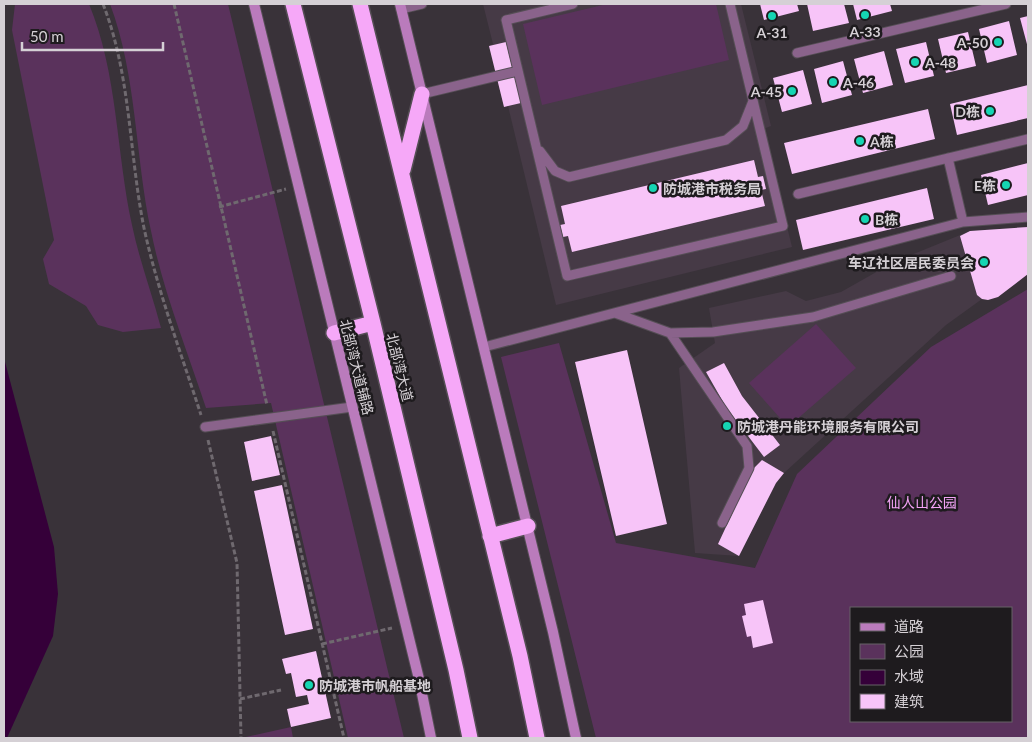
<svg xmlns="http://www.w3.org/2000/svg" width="1032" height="742" viewBox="0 0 1032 742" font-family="Lato,'Noto Sans SC',sans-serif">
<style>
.built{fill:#463a46}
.green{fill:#5a325c;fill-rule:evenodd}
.water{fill:#350039}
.building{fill:#f7c4f8}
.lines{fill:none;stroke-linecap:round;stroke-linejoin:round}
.lane-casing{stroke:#554e55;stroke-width:11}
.secondary-casing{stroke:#554e55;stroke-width:12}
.highway-casing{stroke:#554e55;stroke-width:18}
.path{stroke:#6f696f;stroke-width:3;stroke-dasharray:5 2.5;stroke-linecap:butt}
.lane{stroke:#8a638b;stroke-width:9}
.secondary{stroke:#ba7bbc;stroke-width:10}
.highway{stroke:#f6a8f8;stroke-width:15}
.poi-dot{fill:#15d5b3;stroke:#1e1b1e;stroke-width:2}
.labels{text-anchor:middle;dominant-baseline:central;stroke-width:5;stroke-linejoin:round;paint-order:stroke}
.poi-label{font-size:14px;font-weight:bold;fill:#d5d0d5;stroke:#1e1b1e;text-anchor:start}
.street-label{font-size:14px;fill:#d5d0d5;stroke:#1e1b1e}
.park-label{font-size:14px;fill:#f3a3f6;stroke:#1e1b1e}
</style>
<rect width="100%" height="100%" fill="#393239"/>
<path class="built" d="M483 4H741L771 126 763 129 792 247 556 305 508 106 504 107 489 46 493 44Z
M1028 227V274L998 297 982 299 946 325 784 473 776 483 739 556 695 553 679 368 715 343 709 308 786 291 806 301 841 292 894 262 970 231Z"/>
<path class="green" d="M15 4H89C118 74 116 151 132 225 139 259 152 294 161 328L123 332 98 325 86 306 49 284 43 259 54 240 12 30Z
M110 4H228L404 738H348L271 403 206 408C187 350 163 291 151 231 135 156 137 76 110 4Z
M607 4H716L729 60 542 105 523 24Z
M1028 289V738H596L501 357 559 343 616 543 755 568 797 474 931 347ZM851 608H1011V721H851Z
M816 324 856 368 788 427 749 383Z
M291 727 293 738H241Z"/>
<path class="water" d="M4 358 54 547 58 594 53 636 7 738H4Z"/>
<path class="building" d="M760 4H797L799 11 764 20Z
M807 4H844L849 23 813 31Z
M853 4H890L892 11 857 20Z
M1028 16V48L1020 18Z
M1009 21 1017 55 987 63 979 29Z
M968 32 976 66 946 73 938 39Z
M506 42 521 103 504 107 489 46Z
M926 42 934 76 905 83 896 49Z
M884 51 893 85 863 93 854 59Z
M843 61 852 95 822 103 814 69Z
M803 70 812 104 782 112 773 78Z
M1028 85V118L957 135 950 104Z
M928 109 935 139 792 174 784 143Z
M754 160 758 177 763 176 766 189 761 190 765 206 572 252 568 236 563 237 560 225 565 224 561 206Z
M1028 163V195L988 205 981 175Z
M927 188 934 219 803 250 796 220Z
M1028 227V274L998 297 988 300 982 299 977 295 960 236 970 231Z
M627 350 667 524 616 536 575 362Z
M724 363 742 396 780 445 764 457 726 407 706 372Z
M271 436 280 475 252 481 244 442Z
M762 460 784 473 776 483 739 556 718 544 753 469Z
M282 485 313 629 285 635 254 491Z
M763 600 773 643 753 648 751 636 747 637 742 616 746 615 744 604Z
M316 651 331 718 291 727 287 709 309 704 307 695 296 697 291 673 286 674 282 659Z"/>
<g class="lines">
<g class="lane-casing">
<path id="lane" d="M573 4 506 20 567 276 783 226 730 4
M401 9 422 4
M797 53 1006 4
M422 94 518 71
M540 151 555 171 569 177 726 140 743 126 753 101
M948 158 963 222
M798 194 1028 139
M615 313 670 333 713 332 813 317 951 276
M670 333 747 446 749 468 722 523
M484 347 963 222 1028 217
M205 427 352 407"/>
</g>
<g class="secondary-casing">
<path id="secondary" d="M254 4 419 679 431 738
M400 4 553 632 576 738"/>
</g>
<g class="highway-casing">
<path id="highway" d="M293 4 373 323 456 670 470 738
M360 4 520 656 537 738
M403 170 422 94
M334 333 373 323
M490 536 528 526"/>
</g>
<path class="path" d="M103 4C131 75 129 154 144 228 158 292 181 353 201 415
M174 4 267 405
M219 207 286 189
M273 431 344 738
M208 440 237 563 241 738
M322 644 392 628
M240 699 281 690"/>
<use href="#lane" class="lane"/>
<use href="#secondary" class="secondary"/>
<use href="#highway" class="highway"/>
</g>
<g class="poi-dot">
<circle cx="865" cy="15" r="5"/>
<circle cx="772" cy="16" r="5"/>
<circle cx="998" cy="42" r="5"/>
<circle cx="915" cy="62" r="5"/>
<circle cx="833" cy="82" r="5"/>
<circle cx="792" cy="91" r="5"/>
<circle cx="990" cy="111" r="5"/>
<circle cx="860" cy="141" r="5"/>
<circle cx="1006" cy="185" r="5"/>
<circle cx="653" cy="188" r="5"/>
<circle cx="865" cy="219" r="5"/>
<circle cx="984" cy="262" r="5"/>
<circle cx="727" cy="426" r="5"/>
<circle cx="309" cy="685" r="5"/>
</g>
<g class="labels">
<g class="poi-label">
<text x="865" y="31" text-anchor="middle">A-33</text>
<text x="772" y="32" text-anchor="middle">A-31</text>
<text x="988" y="42" text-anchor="end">A-50</text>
<text x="925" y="62">A-48</text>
<text x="843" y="82">A-46</text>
<text x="782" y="91" text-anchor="end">A-45</text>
<text x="980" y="111" text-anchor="end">D栋</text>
<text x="870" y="141">A栋</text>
<text x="996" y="185" text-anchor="end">E栋</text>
<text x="663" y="188">防城港市税务局</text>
<text x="875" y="219">B栋</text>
<text x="974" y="262" text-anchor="end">车辽社区居民委员会</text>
<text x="737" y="426">防城港丹能环境服务有限公司</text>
<text x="319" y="685">防城港市帆船基地</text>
</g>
<g class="street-label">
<text transform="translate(357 367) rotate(76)">北部湾大道辅路</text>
<text transform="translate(400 367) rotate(76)">北部湾大道</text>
</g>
<g class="park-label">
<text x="922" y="502">仙人山公园</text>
</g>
</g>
<rect width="1032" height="742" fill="none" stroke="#d5d0d5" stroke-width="10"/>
<rect x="850" y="607" width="162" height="115" fill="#1e1b1e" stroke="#676367"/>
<rect x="860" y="623" width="25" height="8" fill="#ba7bbc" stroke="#676367"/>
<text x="894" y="632" font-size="15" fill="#d5d0d5">道路</text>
<rect x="860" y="644" width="25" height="15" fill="#5a325c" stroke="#676367"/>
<text x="894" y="657" font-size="15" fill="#d5d0d5">公园</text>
<rect x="860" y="670" width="25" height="15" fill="#350039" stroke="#676367"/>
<text x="894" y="682" font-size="15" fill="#d5d0d5">水域</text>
<rect x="860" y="694" width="25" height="15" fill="#f7c4f8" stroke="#676367"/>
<text x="894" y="707" font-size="15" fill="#d5d0d5">建筑</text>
<path d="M22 42v8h141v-8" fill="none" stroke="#d5d0d5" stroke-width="2.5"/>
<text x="30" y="42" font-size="15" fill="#d5d0d5" stroke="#1e1b1e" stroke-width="4" paint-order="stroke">50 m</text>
</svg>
